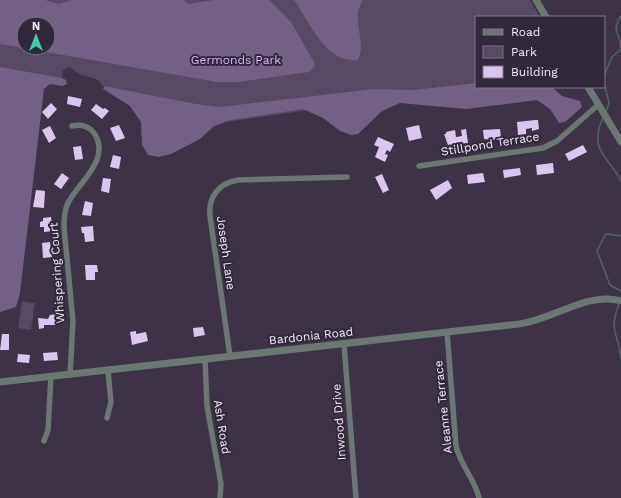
<svg xmlns="http://www.w3.org/2000/svg" width="621" height="498" viewBox="0 0 621 498" font-family="'Work Sans',sans-serif">
<style>
.green{fill:#574864;fill-rule:evenodd}
.forest{fill:#736084;fill-rule:evenodd}
.lines{fill:none;stroke-linecap:round;stroke-linejoin:round}
.stream{stroke:#4f6763;stroke-width:1.5}
.building{fill:#dcc6f0}
.minor{stroke:#6b7872;stroke-width:5.5}
.tertiary{stroke:#6b7872;stroke-width:7}
.labels{text-anchor:middle;dominant-baseline:central;stroke-width:4;stroke-linejoin:round;paint-order:stroke}
.park-label{font-size:12px;fill:#dbbbf8;stroke:#32283b}
.street-label{font-size:12px;fill:#f4edfa;stroke:#32283b}
</style>
<rect width="100%" height="100%" fill="#3d3246"/>
<path class="green" d="M0 0H530L540 17H476V86L185 128 181 101 105 86 103 87C98 76 92 79 82 75 78 74 73 69 69 67L63 70 62 78 44 75 0 126ZM24 24H48V48H24Z
M22 301 35 303 31 330 18 328Z"/>
<path class="forest" d="M0 0H45L59 4 72 0H184L188 4 214 0H269L291 22 314 62 315 66 309 72 238 82H217L0 44ZM24 24H48V48H24Z
M294 0H363C349 21 368 40 358 60 325 64 311 23 294 0Z
M0 67 62 78 66 80 67 84 62 86 50 84 44 89 20 293 16 307 0 312Z
M476 83V87H552L562 96 580 101 582 107 565 122 559 123 550 109 537 100 466 109 400 103 382 111 358 134 351 135 340 131 323 118 303 109 231 120 214 126 200 139 171 154 159 157 148 155 142 145 141 122 130 106 103 89 105 86 196 104 219 107 374 89 413 90Z"/>
<g class="lines">
<path class="stream" d="M604 76 612 57 621 49C621 34 610 31 621 16
M604 83 609 103 606 112
M603 118C588 150 608 156 621 181
M621 236 608 234 605 235 597 251 610 285 621 291
M619 304C608 332 619 334 621 359"/>
</g>
<path class="building" d="M68 96 82 99 80 107 67 104Z
M51 103 57 109 48 119 42 112Z
M96 104 103 109 105 108 109 111 102 119 91 110Z
M535 120H538L539 129 532 131V128L526 129V134L518 135 517 122Z
M119 125 125 138 116 141 110 128Z
M419 125 422 138 409 141 406 128Z
M50 126 56 138 49 143 42 130Z
M466 129 468 143 448 145 444 134H446V132L455 130 456 137 462 136 461 130Z
M500 129 501 138 494 140 484 139 483 130Z
M378 137 394 144 390 152 387 150 385 154 388 155 385 162 375 157 379 147 374 145Z
M583 145 587 152 569 161 565 154Z
M81 146 83 159 75 160 73 147Z
M113 155 121 157 119 169 110 167Z
M553 163 554 173 537 175 536 165Z
M520 168 521 175 504 178 503 170Z
M62 173 69 178 61 189 54 184Z
M483 173 485 182 468 184 467 175Z
M382 174 389 190 383 193 375 177Z
M103 178 111 179 109 193 101 191Z
M448 180 452 188 436 200 430 190Z
M36 190 45 191 44 208 33 207Z
M85 201 93 203 91 216 82 215Z
M51 217 53 231 44 232V227H40V222L43 221V218Z
M93 226 94 241 85 242 84 233H82L81 227Z
M50 242 52 257 43 258 42 243Z
M85 265H97L98 272H95V280H86Z
M56 314V325H44V328L39 329 38 318 48 319 50 315Z
M203 327 205 335 194 337 193 328Z
M136 331V334L146 332 148 341 132 345 130 332Z
M2 334H9V350H0Z
M57 352 58 360 44 361 43 353Z
M18 354 30 355 29 363 17 362Z"/>
<g class="lines">
<path class="minor" d="M419 166 543 148 557 141 598 105
M447 332 456 446C460 465 475 479 479 498
M344 344 356 498
M230 356 210 216C208 197 219 183 238 180L347 177
M205 359 207 406 221 484 220 498
M70 375 73 321 64 227C64 219 64 211 68 203 78 183 112 159 94 133 89 126 80 124 72 126
M107 418 111 402 108 371
M44 441 48 430 51 376"/>
<path class="tertiary" d="M536 0 546 17
M588 87 621 142
M0 382 519 324C552 320 589 291 621 301"/>
</g>
<g class="labels">
<g class="park-label">
<text x="236" y="60">Germonds Park</text>
</g>
<g class="street-label">
<text transform="translate(490 144) rotate(-9)">Stillpond Terrace</text>
<text transform="translate(226 253) rotate(82)">Joseph Lane</text>
<text transform="translate(57 273) rotate(-94)">Whispering Court</text>
<text transform="translate(311 336) rotate(-6)">Bardonia Road</text>
<text transform="translate(443 407) rotate(-96)">Aleanne Terrace</text>
<text transform="translate(339 422) rotate(-94)">Inwood Drive</text>
<text transform="translate(222 427) rotate(81)">Ash Road</text>
</g>
</g>
<rect x="475" y="16" width="130" height="72" fill="#32283b" stroke="#807787"/>
<rect x="483" y="29" width="20" height="6" fill="#6b7872" stroke="#807787"/>
<text x="511" y="36" font-size="12" fill="#f4edfa">Road</text>
<rect x="483" y="46" width="20" height="12" fill="#574864" stroke="#807787"/>
<text x="511" y="56" font-size="12" fill="#f4edfa">Park</text>
<rect x="483" y="66" width="20" height="12" fill="#dcc6f0" stroke="#807787"/>
<text x="511" y="76" font-size="12" fill="#f4edfa">Building</text>
<g transform="translate(36 36)"><circle r="19" fill="#32283b" stroke="#807787"/>
<path d="M0-3L7 15L0 10L-7 15Z" fill="#39d4a5"/>
<text y="-6" font-size="11" font-weight="bold" text-anchor="middle" fill="#f4edfa">N</text>
</g>
</svg>
